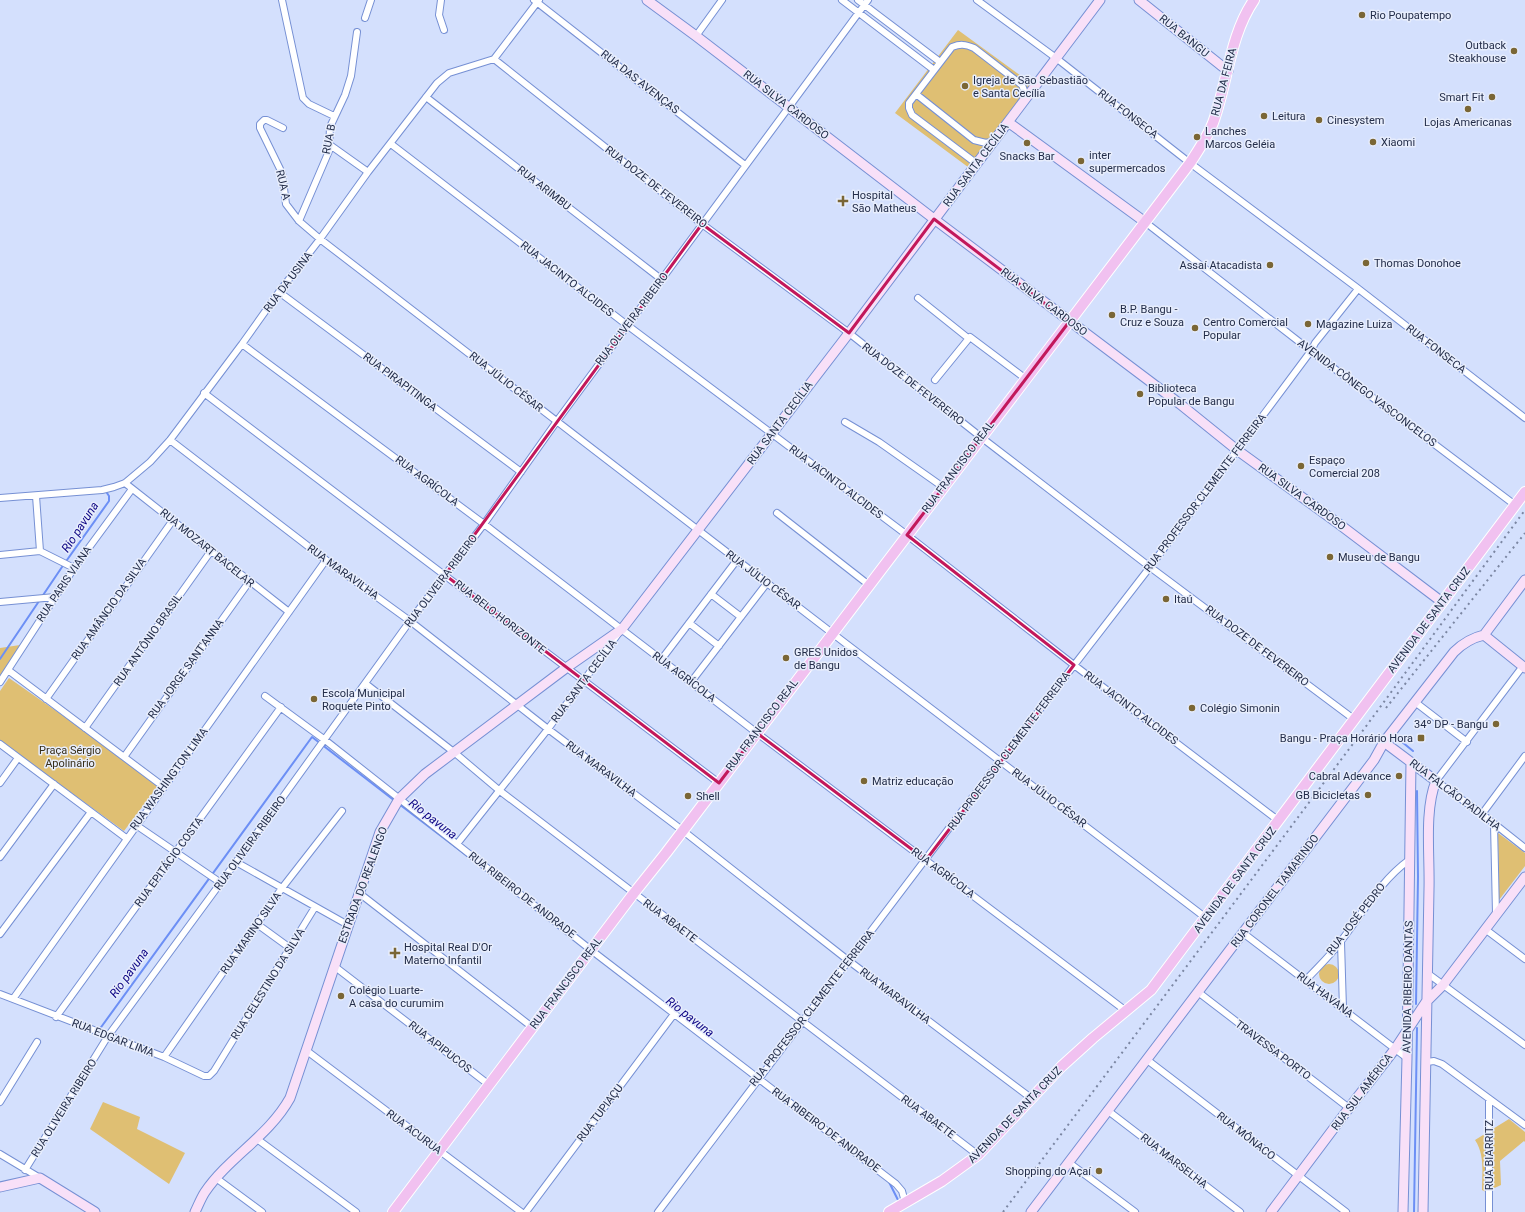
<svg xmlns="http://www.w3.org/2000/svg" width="1525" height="1212" viewBox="0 0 1525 1212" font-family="Roboto,sans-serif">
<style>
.green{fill:#dfbf73}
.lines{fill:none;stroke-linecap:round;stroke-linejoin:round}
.stream{stroke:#6c8ff5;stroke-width:2}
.street-casing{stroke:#7690d4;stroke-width:8}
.secondary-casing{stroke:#7690d4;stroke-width:11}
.primary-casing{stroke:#fff;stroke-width:12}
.street{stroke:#fff;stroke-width:6}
.secondary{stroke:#f8e0f8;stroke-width:9}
.primary{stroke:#f1c1f0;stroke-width:10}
.rail{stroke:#7b86a2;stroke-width:2;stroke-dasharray:2 4;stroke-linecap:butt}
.marked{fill:none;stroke:#c2185b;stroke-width:3;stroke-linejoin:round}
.poi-dot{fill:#7a6635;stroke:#e7edfc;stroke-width:1.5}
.labels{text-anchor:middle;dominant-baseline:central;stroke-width:3;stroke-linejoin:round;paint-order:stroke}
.poi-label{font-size:11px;fill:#232d49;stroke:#e7edfc;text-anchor:start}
.street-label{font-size:11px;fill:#232d49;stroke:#e7edfc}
.park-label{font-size:11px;fill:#382f19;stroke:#e7edfc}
.water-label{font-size:12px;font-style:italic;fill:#0d0584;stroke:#e7edfc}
</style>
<rect width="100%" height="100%" fill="#d4e0fd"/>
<path class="green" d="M958 30 1035 86 972 170 895 113Z
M20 645 0 676V648Z
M9 678 82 729 158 786 124 831 0 741V691Z
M1498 833 1525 853V866L1499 900Z
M1319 974a10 10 0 1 1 20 0a10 10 0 1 1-20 0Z
M103 1102 140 1117 137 1129 185 1153 169 1184 90 1129Z
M1509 1119 1525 1132V1142L1524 1141 1500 1161 1501 1185 1486 1192 1482 1190C1482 1173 1485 1155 1475 1140Z"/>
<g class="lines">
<path class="stream" d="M0 659 62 567 109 501V496L105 490
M1396 737 1413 751
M399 804 470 858
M1416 1004 1418 877 1417 791
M99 1030 312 737 395 801
M747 1073 775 1095
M889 1182 899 1202
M1414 1212 1417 1028"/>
<g class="street-casing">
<path id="street" d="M282 0 303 98 309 104 334 116
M441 0 439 15 444 30
M534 0 745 165
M842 0 934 70
M858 0 940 62
M977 0 1056 58 1190 163 1356 287 1525 418
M365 18 371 0
M696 36 722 0
M494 59 702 224 849 333 986 441 1150 567 1355 720
M916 94 974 140 986 143 994 141
M426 97 661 279
M283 128 267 120H264L260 124V128L282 173 286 204 299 221 320 239 832 633 1206 918
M391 144 627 325 907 535 1074 665 1279 821
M330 145 368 172
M977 164 912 115 909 108V103L952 47C960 44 965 44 974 48L1022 85 1025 93V99
M299 221 329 151 330 127 345 95 351 76 357 32
M1145 222 1311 351 1515 505
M279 292 521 472
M918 298 968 338
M242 344 484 524 757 733 1126 1011
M935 380 970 337 1026 379
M204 393 719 783
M845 422 879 442 943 487
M170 440 326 560 410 621 548 729 682 830 849 961 1031 1098
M125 483 289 612
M36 496 40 551
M0 498 102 490 114 487 125 483 150 462 170 440 242 344 279 292 320 239 368 172 437 83 449 73 494 59 539 0
M777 513 869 585
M0 555 40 551 74 568
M711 594 741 617
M0 602 55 597
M689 623 719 646
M661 660 737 560
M1523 666 1436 781 1482 814 1525 848
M8 670 164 787
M0 682 74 568 132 489
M691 682 767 583
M366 684 455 753 500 791 978 1155
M265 696 325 740 591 950 896 1184 902 1191 905 1202
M46 699 173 520
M1415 702 1467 742
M85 728 211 551
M0 744 126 838
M124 757 249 582
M0 783 18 758
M1482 814 1525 756
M1494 824 1496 914
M136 825 221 883
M457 844 548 729 618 634
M0 857 54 784
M236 862 348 925
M359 893 532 1027
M257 924 290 948
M1485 929 1525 959
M1243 933 1407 1058
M0 934 91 812
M1341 942 1343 1009
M334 966 488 1084
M1427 973 1525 1045
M1306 980C1318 967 1331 955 1341 941 1363 913 1380 881 1409 860
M1198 992 1349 1108
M0 994 164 1057 204 1076H209L214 1071 315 907
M13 999 326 560
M56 1017 281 707
M307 1051 521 1212
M164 1057 282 888 342 811
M1146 1059 1346 1212
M1427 1062 1434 1061 1442 1064 1525 1125
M0 1102 37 1042
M1107 1110 1240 1212
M257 1139 356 1212
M0 1154 40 1178
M1068 1162 1135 1212
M25 1170 108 1036 236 862 410 621 484 524 557 421 868 0
M216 1178 262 1212
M526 1212 674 1014
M658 1212 1000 761 1150 567 1311 351 1315 343 1358 289
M1489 1212V1099"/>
</g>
<g class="secondary-casing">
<path id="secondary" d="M647 0 696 36 934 219 1180 404 1237 450 1339 524 1442 602
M1139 0 1228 71
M1008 122 1145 222
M1484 635 1525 668
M1384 742 1436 781C1424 810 1430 857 1429 889 1426 997 1426 1104 1423 1212
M0 1187 40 1178 95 1212
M195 1212C198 1206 201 1198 205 1192 229 1157 269 1136 290 1098L380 832 399 799 425 774 566 668 622 629 849 333 1100 0
M1031 1212 1374 760 1384 742 1454 652C1463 643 1471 638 1484 635L1525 580
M1271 1212 1349 1108 1395 1049 1426 1002 1443 985 1525 877
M1403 1212 1407 1058 1411 762"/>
</g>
<g class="primary-casing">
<path id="primary" d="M393 1212 634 893 666 853 1190 163C1199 149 1209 135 1214 120 1228 80 1230 35 1254 0
M889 1212 942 1181 978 1155 1062 1066 1093 1038 1151 990 1525 492"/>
</g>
<use href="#street" class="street"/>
<use href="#secondary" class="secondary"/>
<use href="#primary" class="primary"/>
<path class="rail" d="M1386 708 1525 533
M1003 1212 1367 725 1525 510"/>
</g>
<path class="marked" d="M934 219 1069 322 907 535 1074 665 926 860 757 733 719 783 445 575 702 224 849 333Z"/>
<g class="poi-dot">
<circle cx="1362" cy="15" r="4"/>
<circle cx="1514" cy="51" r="4"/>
<circle cx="965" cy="86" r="4"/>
<circle cx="1492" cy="97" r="4"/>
<circle cx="1468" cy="109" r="4"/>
<circle cx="1264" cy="116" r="4"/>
<circle cx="1319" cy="120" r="4"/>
<circle cx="1197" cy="137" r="4"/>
<circle cx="1373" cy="142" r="4"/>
<circle cx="1027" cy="143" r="4"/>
<circle cx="1081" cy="161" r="4"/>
<path d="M841 195h4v4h4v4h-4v4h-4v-4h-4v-4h4z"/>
<circle cx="1366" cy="263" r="4"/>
<circle cx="1270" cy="265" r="4"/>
<circle cx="1112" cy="315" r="4"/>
<circle cx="1308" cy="324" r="4"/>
<circle cx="1195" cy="328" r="4"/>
<circle cx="1140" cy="394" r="4"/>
<circle cx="1301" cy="466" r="4"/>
<circle cx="1330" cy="557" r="4"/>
<circle cx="1166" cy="599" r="4"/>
<circle cx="786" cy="658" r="4"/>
<circle cx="314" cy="699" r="4"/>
<circle cx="1192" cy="708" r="4"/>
<circle cx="1496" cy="724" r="4"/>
<rect x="1417" y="734" width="8" height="8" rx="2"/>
<circle cx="1399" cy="776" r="4"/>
<circle cx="864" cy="781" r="4"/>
<circle cx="1368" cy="795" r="4"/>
<circle cx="688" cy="796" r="4"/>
<path d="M393 947h4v4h4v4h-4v4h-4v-4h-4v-4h4z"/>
<circle cx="341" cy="996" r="4"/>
<circle cx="1099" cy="1171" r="4"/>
</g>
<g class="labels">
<g class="poi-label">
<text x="1370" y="15">Rio Poupatempo</text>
<text x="1506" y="45" text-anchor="end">Outback<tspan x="1506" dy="13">Steakhouse</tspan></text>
<text x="973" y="80">Igreja de São Sebastião<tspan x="973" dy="13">e Santa Cecília</tspan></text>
<text x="1484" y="97" text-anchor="end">Smart Fit</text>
<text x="1272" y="116">Leitura</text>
<text x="1327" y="120">Cinesystem</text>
<text x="1468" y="122" text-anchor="middle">Lojas Americanas</text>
<text x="1205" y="131">Lanches<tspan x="1205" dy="13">Marcos Geléia</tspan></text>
<text x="1381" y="142">Xiaomi</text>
<text x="1089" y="155">inter<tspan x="1089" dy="13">supermercados</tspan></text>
<text x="1027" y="156" text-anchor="middle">Snacks Bar</text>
<text x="852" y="195">Hospital<tspan x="852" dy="13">São Matheus</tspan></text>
<text x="1374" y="263">Thomas Donohoe</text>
<text x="1262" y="265" text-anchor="end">Assaí Atacadista</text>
<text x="1120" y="309">B.P. Bangu -<tspan x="1120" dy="13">Cruz e Souza</tspan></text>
<text x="1203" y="322">Centro Comercial<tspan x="1203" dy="13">Popular</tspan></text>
<text x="1316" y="324">Magazine Luiza</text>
<text x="1148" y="388">Biblioteca<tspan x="1148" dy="13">Popular de Bangu</tspan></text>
<text x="1309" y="460">Espaço<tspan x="1309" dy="13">Comercial 208</tspan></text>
<text x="1338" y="557">Museu de Bangu</text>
<text x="1174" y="599">Itaú</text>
<text x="794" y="652">GRES Unidos<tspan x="794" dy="13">de Bangu</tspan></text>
<text x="322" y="693">Escola Municipal<tspan x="322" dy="13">Roquete Pinto</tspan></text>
<text x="1200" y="708">Colégio Simonin</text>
<text x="1488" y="724" text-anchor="end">34º DP - Bangu</text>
<text x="1413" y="738" text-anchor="end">Bangu - Praça Horário Hora</text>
<text x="1391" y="776" text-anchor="end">Cabral Adevance</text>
<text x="872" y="781">Matriz educação</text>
<text x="1360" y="795" text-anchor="end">GB Bicicletas</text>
<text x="696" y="796">Shell</text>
<text x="404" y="947">Hospital Real D'Or<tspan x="404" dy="13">Materno Infantil</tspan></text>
<text x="349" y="990">Colégio Luarte-<tspan x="349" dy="13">A casa do curumim</tspan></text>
<text x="1091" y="1171" text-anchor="end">Shopping do Açaí</text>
</g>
<g class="street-label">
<text transform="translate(1184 36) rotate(39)">RUA BANGU</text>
<text transform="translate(640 82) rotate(38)">RUA DAS AVENÇAS</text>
<text transform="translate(1224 82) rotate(-75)">RUA DA FEIRA</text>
<text transform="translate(786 105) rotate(38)">RUA SILVA CARDOSO</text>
<text transform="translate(1128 114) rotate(38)">RUA FONSECA</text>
<text transform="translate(329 139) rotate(-79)">RUA B</text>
<text transform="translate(976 165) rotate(-53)">RUA SANTA CECÍLIA</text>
<text transform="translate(283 185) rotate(77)">RUA A</text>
<text transform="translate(656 187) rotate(38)">RUA DOZE DE FEVEREIRO</text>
<text transform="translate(544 188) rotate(38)">RUA ARIMBU</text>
<text transform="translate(567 279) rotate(38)">RUA JACINTO ALCIDES</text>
<text transform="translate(288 282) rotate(-53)">RUA DA USINA</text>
<text transform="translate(1044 302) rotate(37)">RUA SILVA CARDOSO</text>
<text transform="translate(632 319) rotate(-53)">RUA OLIVEIRA RIBEIRO</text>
<text transform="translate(1436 349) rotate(38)">RUA FONSECA</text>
<text transform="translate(400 382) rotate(37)">RUA PIRAPITINGA</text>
<text transform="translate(506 382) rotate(38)">RUA JÚLIO CÉSAR</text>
<text transform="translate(913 384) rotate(38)">RUA DOZE DE FEVEREIRO</text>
<text transform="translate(1367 393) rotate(37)">AVENIDA CÔNEGO VASCONCELOS</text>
<text transform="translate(780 423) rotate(-53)">RUA SANTA CECÍLIA</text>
<text transform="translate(958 467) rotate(-53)">RUA FRANCISCO REAL</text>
<text transform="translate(427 481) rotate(37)">RUA AGRÍCOLA</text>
<text transform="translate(836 482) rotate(37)">RUA JACINTO ALCIDES</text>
<text transform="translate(1205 493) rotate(-53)">RUA PROFESSOR CLEMENTE FERREIRA</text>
<text transform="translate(1302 497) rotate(36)">RUA SILVA CARDOSO</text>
<text transform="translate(207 548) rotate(39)">RUA MOZART BACELAR</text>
<text transform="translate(343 572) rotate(36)">RUA MARAVILHA</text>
<text transform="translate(763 580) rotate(37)">RUA JÚLIO CÉSAR</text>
<text transform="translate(441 581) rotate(-53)">RUA OLIVEIRA RIBEIRO</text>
<text transform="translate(64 584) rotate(-56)">RUA PARIS VIANA</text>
<text transform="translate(109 609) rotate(-55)">RUA AMÂNCIO DA SILVA</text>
<text transform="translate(500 617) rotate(38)">RUA BELO HORIZONTE</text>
<text transform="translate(1429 620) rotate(-53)">AVENIDA DE SANTA CRUZ</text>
<text transform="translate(148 640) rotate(-55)">RUA ANTÔNIO BRASIL</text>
<text transform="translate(1257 646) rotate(37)">RUA DOZE DE FEVEREIRO</text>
<text transform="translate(186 669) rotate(-54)">RUA JORGE SANT'ANNA</text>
<text transform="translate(684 677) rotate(37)">RUA AGRÍCOLA</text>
<text transform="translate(584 681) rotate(-53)">RUA SANTA CECÍLIA</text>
<text transform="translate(1131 708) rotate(37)">RUA JACINTO ALCIDES</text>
<text transform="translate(762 725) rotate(-53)">RUA FRANCISCO REAL</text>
<text transform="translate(1009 751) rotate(-53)">RUA PROFESSOR CLEMENTE FERREIRA</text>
<text transform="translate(601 769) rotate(37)">RUA MARAVILHA</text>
<text transform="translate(169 779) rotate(-54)">RUA WASHINGTON LIMA</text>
<text transform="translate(1455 795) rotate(37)">RUA FALCÃO PADILHA</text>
<text transform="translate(1049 798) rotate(37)">RUA JÚLIO CÉSAR</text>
<text transform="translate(250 843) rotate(-54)">RUA OLIVEIRA RIBEIRO</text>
<text transform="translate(169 862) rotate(-54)">RUA EPITÁCIO COSTA</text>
<text transform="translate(943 873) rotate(37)">RUA AGRÍCOLA</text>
<text transform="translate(1235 880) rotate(-53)">AVENIDA DE SANTA CRUZ</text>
<text transform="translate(363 885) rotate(-70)">ESTRADA DO REALENGO</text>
<text transform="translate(1275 891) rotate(-53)">RUA CORONEL TAMARINDO</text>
<text transform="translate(522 895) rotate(38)">RUA RIBEIRO DE ANDRADE</text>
<text transform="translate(1356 919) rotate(-52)">RUA JOSÉ PEDRO</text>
<text transform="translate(670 921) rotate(37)">RUA ABAETE</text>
<text transform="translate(251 933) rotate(-55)">RUA MARINO SILVA</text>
<text transform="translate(566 983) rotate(-53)">RUA FRANCISCO REAL</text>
<text transform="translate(268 984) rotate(-58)">RUA CELESTINO DA SILVA</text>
<text transform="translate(1408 987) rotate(-89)">AVENIDA RIBEIRO DANTAS</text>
<text transform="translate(1325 995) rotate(37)">RUA HAVANA</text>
<text transform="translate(895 996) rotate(37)">RUA MARAVILHA</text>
<text transform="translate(812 1008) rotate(-52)">RUA PROFESSOR CLEMENTE FERREIRA</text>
<text transform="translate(113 1038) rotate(21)">RUA EDGAR LIMA</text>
<text transform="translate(440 1047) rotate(38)">RUA APIPUCOS</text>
<text transform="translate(1273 1050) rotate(37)">TRAVESSA PORTO</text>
<text transform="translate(1362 1092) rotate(-53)">RUA SUL AMÉRICA</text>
<text transform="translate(64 1108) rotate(-58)">RUA OLIVEIRA RIBEIRO</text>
<text transform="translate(600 1113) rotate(-53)">RUA TUPIAÇU</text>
<text transform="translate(1015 1115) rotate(-46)">AVENIDA DE SANTA CRUZ</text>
<text transform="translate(928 1117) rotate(37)">RUA ABAETE</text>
<text transform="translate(826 1130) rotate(37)">RUA RIBEIRO DE ANDRADE</text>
<text transform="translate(414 1132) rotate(37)">RUA ACURUA</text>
<text transform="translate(1246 1136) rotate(38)">RUA MÔNACO</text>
<text transform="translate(1489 1155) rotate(-90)">RUA BIARRITZ</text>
<text transform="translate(1174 1161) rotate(38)">RUA MARSELHA</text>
</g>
<g class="park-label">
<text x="70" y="750">Praça Sérgio<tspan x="70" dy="13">Apolinário</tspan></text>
</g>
<g class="water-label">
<text transform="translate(80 527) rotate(-57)">Rio pavuna</text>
<text transform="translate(433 819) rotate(38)">Rio pavuna</text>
<text transform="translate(129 973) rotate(-54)">Rio pavuna</text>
<text transform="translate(690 1017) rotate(38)">Rio pavuna</text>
</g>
</g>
</svg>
